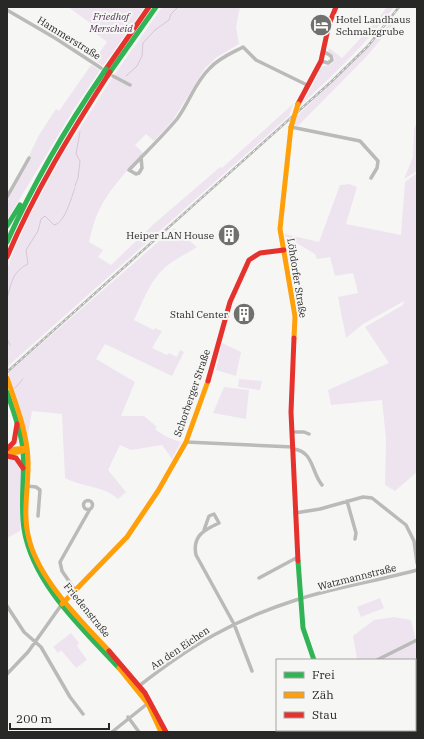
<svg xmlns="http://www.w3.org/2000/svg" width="424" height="739" viewBox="0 0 424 739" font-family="'IBM Plex Serif',serif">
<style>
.green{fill:#eee4ef}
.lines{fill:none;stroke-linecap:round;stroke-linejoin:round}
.stream{stroke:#d5c6d7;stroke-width:1}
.street{stroke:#babab9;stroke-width:3.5}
.fast{stroke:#30b455;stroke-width:5}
.slow{stroke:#ff9f0a;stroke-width:5}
.jam{stroke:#e5322d;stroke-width:5}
.rail-casing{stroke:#b4b4b4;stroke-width:2.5}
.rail{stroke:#f6f7f4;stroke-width:1;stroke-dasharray:3;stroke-linecap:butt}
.fast-bridge{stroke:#30b455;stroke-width:5}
.slow-bridge{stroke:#ff9f0a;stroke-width:5}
.jam-bridge{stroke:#e5322d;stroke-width:5}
.labels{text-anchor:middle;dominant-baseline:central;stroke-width:4;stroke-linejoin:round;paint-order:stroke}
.park-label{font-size:10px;font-style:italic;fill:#543559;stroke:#f6f7f4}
.poi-label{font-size:10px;fill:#282827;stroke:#f6f7f4;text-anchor:end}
.street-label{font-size:10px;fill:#282827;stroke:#f6f7f4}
</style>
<rect width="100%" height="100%" fill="#f6f6f5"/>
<path class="green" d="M68 7H145L103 66 94 60 107 42 95 33 97 28Z
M162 7H240L236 27 239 44 217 57 205 68 173 120 154 141 146 134 135 145 143 153C126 172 105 193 96 217 93 225 91 233 89 242L103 250 98 257 111 265 155 223 220 167 222 168 293 104 289 116 7 367V269L15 248 31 213 62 156 112 78Z
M387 7H394C367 43 335 73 303 103L322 67C328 64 334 66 335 58L328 52 329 48 342 58 372 26Z
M390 23 393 25 366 57 298 126 294 125 298 115 356 60Z
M91 65 100 70 74 109 7 220V202L39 135 56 109 59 111Z
M417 122V171L404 179 413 157 414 129Z
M417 173V472L395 491 385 485 386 439 382 400 331 405 328 390 389 363 365 327 403 305 404 301 363 324 346 338 338 297 358 293 353 273 335 276 330 257 317 259 315 254 285 236V234L319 242 340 185 349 184 357 187 346 224 401 235 405 182Z
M174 228 197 247C188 253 177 258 168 265 151 278 143 301 134 320L154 330 155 328 162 331 152 348 167 355 169 353 177 357 180 350 184 352 172 376 105 344 96 359 135 382 121 416H144L157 427 155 429C164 436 171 439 181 442L172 459 162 445 131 450 120 445 108 470 126 492 118 499C105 486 81 487 65 478L62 414 32 411 28 435 8 373Z
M222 343 241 352 236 376 216 370Z
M239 379 262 381 260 390 238 387Z
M224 387 249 390 246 419 213 413Z
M7 457 14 459 21 469 22 476 20 531 7 538Z
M380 598 384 608 361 617 357 607Z
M394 617 411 620 417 644V692H415V660L357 659 353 636 374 620Z
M71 633 79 643 77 646 87 660 76 668 61 650 58 653 53 647Z"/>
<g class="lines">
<path class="stream" d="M126 76 137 66 142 56 143 43 155 30 169 20 171 14 178 7
M75 186 78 178 80 161 76 154 80 132
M7 298C12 282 12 272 28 264L26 250 38 231 41 219 45 216 54 225C65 223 71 198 75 188
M7 339 10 345
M15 388 23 379"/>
<path class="street" d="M7 10 55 38 101 68
M321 61 328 63 332 60 331 56 323 51
M113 76 130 85
M291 127 360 141 378 161 377 168 371 178
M141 157 142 168 139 173 136 174 129 170C145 153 162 137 177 119 189 103 195 82 210 68 219 58 232 53 243 47L256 60 307 85
M7 197 29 158
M292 432H304L309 434
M186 442 293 447
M293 449C314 451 311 472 322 485
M27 486 36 487 40 490 38 516
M83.5 505a4.5 4.5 0 1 1 9 0a4.5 4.5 0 1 1-9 0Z
M347 501 356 533 355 539
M295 513 320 509 363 497 372 498 406 525 414 541 417 563
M204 530 209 516 214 514 219 523C204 530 192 536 196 555L234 624 252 671
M259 578 298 557
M75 590 62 571 60 562 90 509
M7 606 24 632 41 647 70 697 83 714
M377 660 417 640
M7 674 28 652 62 604
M139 686C190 646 233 620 296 600 335 587 377 581 417 570
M128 717 139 732
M112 732 147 704"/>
<path class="fast" d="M110 72 156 7
M7 226 20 205
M7 242C34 182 67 126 104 72
M7 392C13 411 21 430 23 450 25 477 20 503 24 529 33 584 83 629 119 668
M298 561 303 628 314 660
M335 730 336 732"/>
<path class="slow" d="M291 127 280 229 295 316 294 338
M7 378C16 404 27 432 28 460 29 486 22 513 29 539 39 580 81 621 109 651
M7 450 27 448 23 451 7 454
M62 604 127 537 158 491 186 442 208 381
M119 668 148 704 161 732"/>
<path class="jam" d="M106 69 149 7
M298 104 321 61 329 24 336 7
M7 257C34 193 70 134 108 75
M294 338 291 412 298 561
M208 381 230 302 249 260 260 253 284 250
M7 449 14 442 17 424
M7 456 16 458 23 468
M109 651 145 693 166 732"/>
<g class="rail-casing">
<path id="rail" d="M7 372 331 82 368 46 399 7"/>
</g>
<use href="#rail" class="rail"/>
<path class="fast-bridge" d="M104 72 106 69"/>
<path class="slow-bridge" d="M291 127 298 104"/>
<path class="jam-bridge" d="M108 75 110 72"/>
</g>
<defs>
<g id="hotel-disc" transform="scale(1.15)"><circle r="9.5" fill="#70706f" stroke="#f6f7f4"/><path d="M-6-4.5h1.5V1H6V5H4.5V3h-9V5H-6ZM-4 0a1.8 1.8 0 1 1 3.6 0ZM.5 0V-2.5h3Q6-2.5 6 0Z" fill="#fff"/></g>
<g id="building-disc" transform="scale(1.15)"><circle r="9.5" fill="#70706f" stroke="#f6f7f4"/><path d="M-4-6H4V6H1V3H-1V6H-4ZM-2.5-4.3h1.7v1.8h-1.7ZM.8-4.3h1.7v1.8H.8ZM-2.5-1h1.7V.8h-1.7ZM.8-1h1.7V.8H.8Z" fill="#fff"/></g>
</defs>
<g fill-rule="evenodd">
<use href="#hotel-disc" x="321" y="25"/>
<use href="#building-disc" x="229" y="235"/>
<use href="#building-disc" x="244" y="314"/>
</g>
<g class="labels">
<g class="park-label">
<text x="111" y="16">Friedhof<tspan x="111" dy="12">Merscheid</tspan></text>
</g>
<g class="poi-label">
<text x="336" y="19" text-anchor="start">Hotel Landhaus<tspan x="336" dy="12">Schmalzgrube</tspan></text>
<text x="214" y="235">Heiper LAN House</text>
<text x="228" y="314">Stahl Center</text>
</g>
<g class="street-label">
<text transform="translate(69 38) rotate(32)">Hammerstraße</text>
<text transform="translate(297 278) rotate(81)">Löhdorfer Straße</text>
<text transform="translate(192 393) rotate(-71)">Schorberger Straße</text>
<text transform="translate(357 577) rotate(-14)">Watzmannstraße</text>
<text transform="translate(87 610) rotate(51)">Friedenstraße</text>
<text transform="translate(180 648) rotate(-34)">An den Eichen</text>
</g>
</g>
<rect width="424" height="739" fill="none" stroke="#282827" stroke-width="16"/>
<rect x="276" y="659" width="140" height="72" fill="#f6f7f4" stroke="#a4a4a2"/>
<rect x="284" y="672" width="20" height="6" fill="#30b455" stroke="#a4a4a2"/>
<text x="312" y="679" font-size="12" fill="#282827">Frei</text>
<rect x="284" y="692" width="20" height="6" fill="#ff9f0a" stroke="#a4a4a2"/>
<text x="312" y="699" font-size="12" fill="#282827">Zäh</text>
<rect x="284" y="712" width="20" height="6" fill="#e5322d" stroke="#a4a4a2"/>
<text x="312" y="719" font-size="12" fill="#282827">Stau</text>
<path d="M10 723v6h99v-6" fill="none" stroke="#282827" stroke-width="2"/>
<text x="16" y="723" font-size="12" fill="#282827" stroke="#f6f7f4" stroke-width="3" paint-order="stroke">200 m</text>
</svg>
